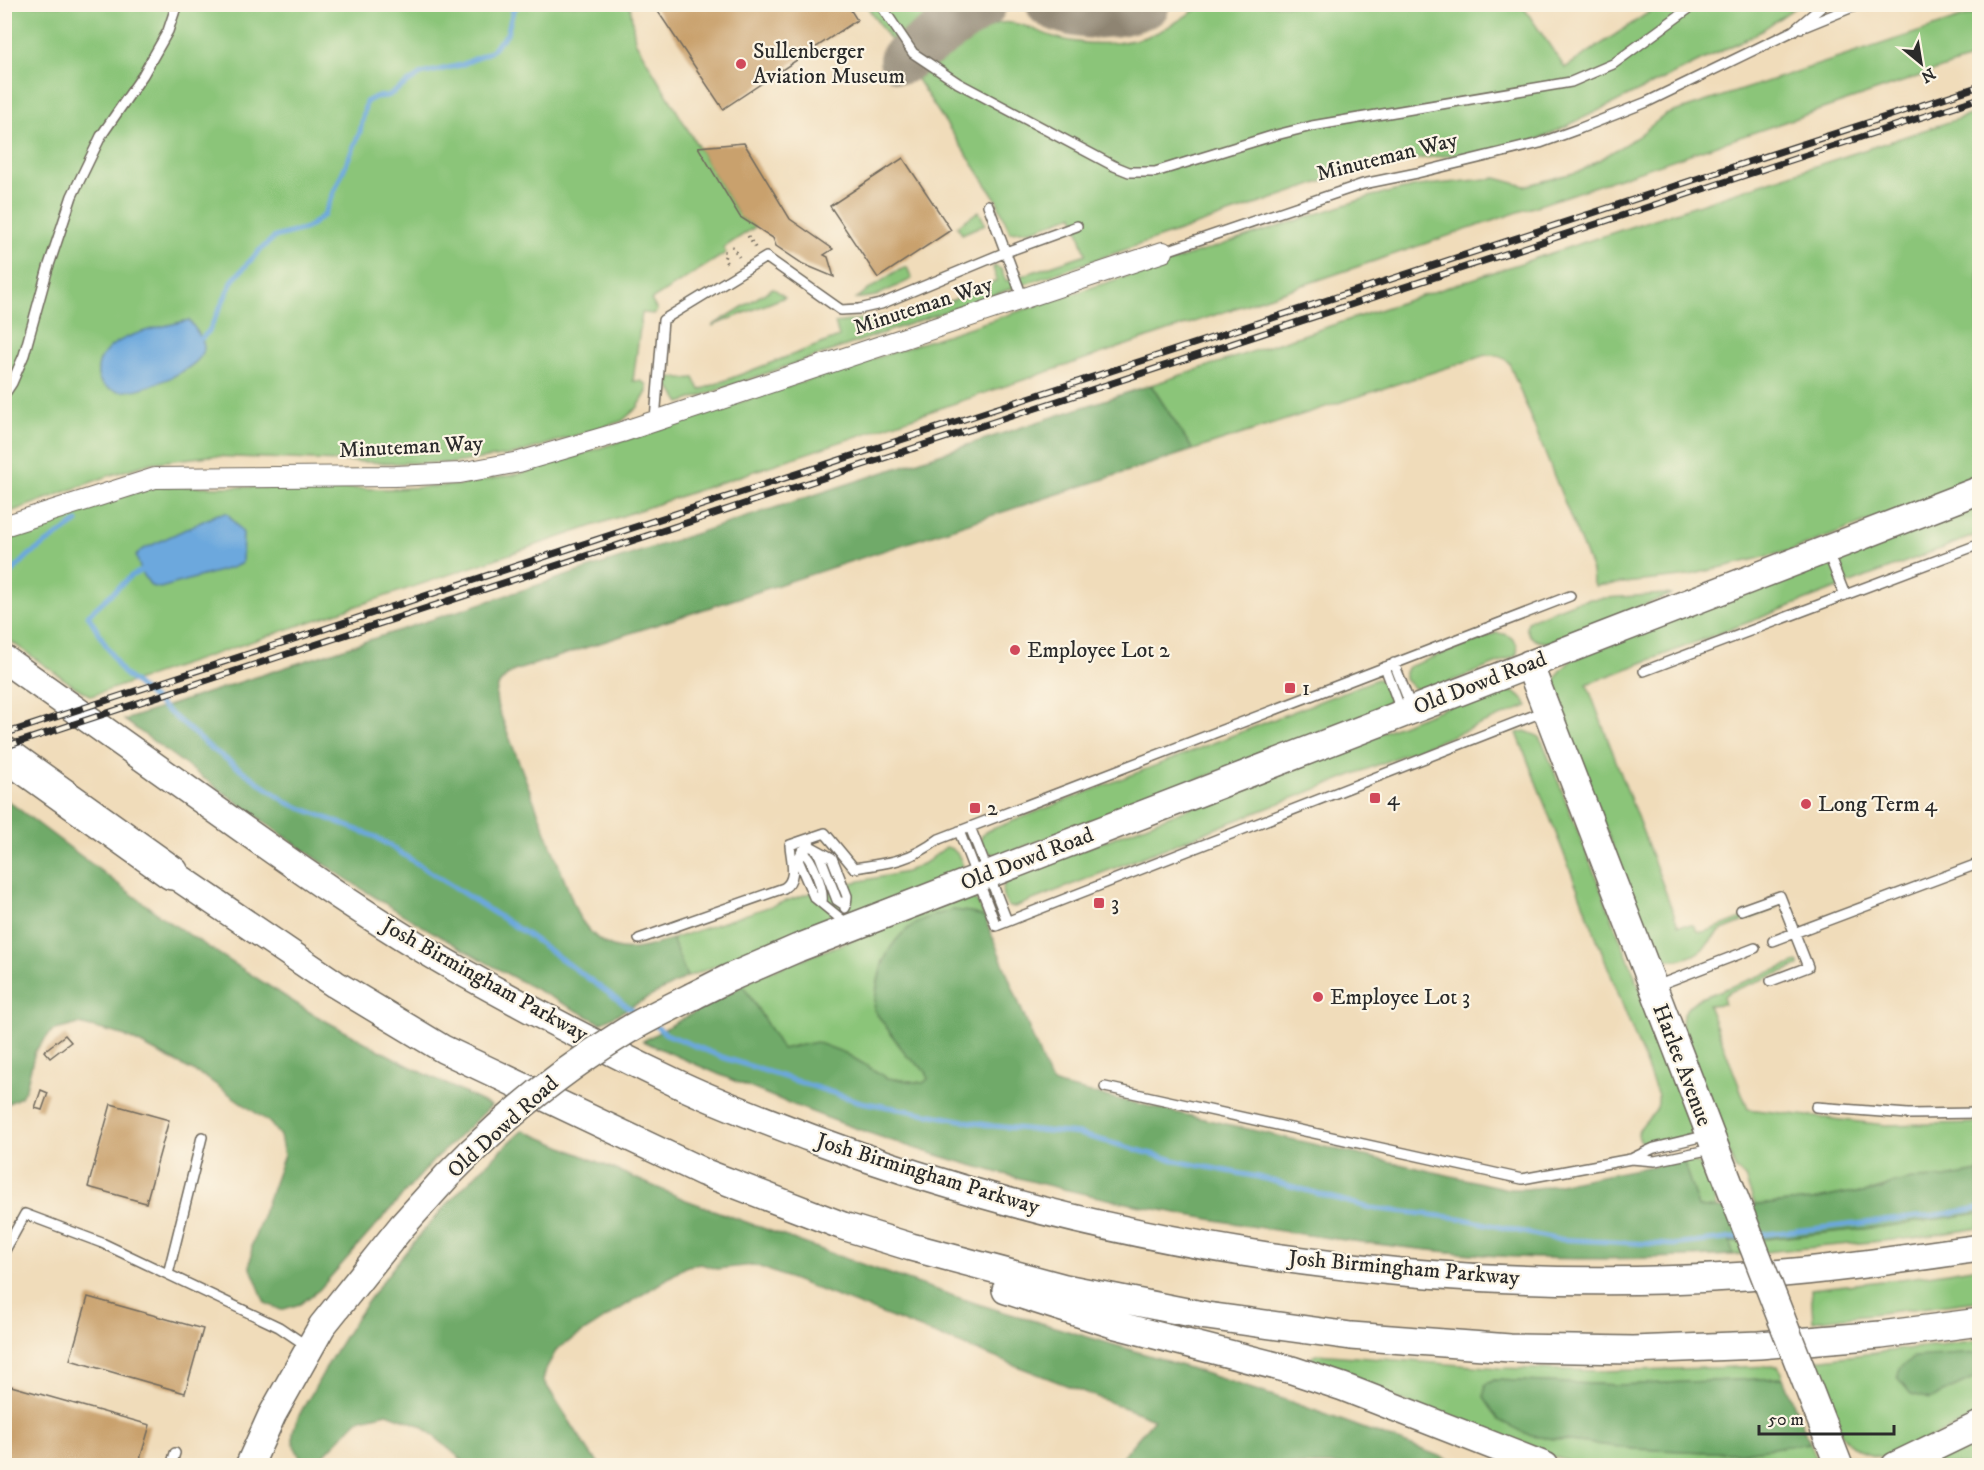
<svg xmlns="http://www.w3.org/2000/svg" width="1984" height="1470" viewBox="0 0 1984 1470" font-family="'IM FELL DW Pica',serif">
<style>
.green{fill:#8bc579;stroke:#5b7852;stroke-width:1.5}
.forest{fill:#70aa69;stroke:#4e6a4a;stroke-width:1.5}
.water{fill:#6ca8dd;stroke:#4c6a84;stroke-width:1.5}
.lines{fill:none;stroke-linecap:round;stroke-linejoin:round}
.stream{stroke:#6ca8dd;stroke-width:5}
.taxiway{stroke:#8e8472;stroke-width:48}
.building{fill:#c9a16d}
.lane-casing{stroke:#70695d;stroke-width:12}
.street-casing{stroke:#70695d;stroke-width:22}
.secondary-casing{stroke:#70695d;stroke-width:30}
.highway-casing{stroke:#70695d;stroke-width:36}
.path{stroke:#70695d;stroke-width:3;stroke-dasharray:1.5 4.5;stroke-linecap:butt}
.lane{stroke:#fff;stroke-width:9}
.street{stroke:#fff;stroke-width:20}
.secondary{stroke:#fff;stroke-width:27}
.highway{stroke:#fff;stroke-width:33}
.rail-casing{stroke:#2b2b2b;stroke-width:7}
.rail{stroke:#fcf5e5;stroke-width:4.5;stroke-dasharray:14;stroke-linecap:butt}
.secondary-bridge-casing{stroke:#70695d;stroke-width:30;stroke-linecap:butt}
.secondary-bridge{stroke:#fff;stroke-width:27}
.poi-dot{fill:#d1495b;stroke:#fcf5e5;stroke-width:2}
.labels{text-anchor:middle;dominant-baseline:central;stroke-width:4.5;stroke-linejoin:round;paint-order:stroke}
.poi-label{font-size:22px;fill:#2b2b2b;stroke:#fcf5e5;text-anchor:start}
.street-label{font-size:22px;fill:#2b2b2b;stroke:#fcf5e5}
</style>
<rect width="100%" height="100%" fill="#fcf5e5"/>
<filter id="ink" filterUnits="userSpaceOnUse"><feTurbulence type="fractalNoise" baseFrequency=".0167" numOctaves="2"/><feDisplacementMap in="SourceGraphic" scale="12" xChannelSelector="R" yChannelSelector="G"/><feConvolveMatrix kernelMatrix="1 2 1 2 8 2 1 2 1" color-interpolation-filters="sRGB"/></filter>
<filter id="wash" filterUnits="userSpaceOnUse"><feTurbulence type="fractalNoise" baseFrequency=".008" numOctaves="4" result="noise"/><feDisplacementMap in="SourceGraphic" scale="24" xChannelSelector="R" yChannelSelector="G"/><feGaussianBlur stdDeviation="1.35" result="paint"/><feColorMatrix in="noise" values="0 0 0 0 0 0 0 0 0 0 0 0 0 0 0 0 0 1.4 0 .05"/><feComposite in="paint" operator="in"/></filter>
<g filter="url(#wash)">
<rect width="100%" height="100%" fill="#f0dcba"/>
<path class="green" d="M5 5H630L635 41 740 217 755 227 723 248 726 253 651 300 657 310 655 314 642 313 633 381H641L647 385V392L638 407 622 421 516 454 453 463H391L209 456 151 463 111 475 5 514Z
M866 5H949L892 43Z
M1203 5H1522L1565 68 1660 5H1799L1756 34 1544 137 1507 150 1423 158 1356 170 680 403 668 385V380L671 377 684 379 694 378 700 390 839 337 835 323 909 313 953 300 997 280 993 268 994 266 1001 269 1006 281 1086 254 1073 215 1033 230 1010 232 996 199 916 78C935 65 980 27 1000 23 1019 20 1039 33 1057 38 1086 46 1128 46 1156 33 1172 26 1188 14 1203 5Z
M1979 12V56L91 696 74 686 5 637V538L117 497 157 486 392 489 459 485 523 473 1372 196 1418 186 1496 178 1525 186 1581 171 1637 137 1665 115Z
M1979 112V479L1793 550 1682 577 1595 586 1593 584 1592 571 1509 363C1503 356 1495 355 1486 355L1193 450 1151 385Z
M979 211 985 224 962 234 957 226Z
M907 267 912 279 876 296 855 299 895 272Z
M773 288 785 297 712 326Z
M1979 500V534L1587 684 1678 925H1693L1697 931 1705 932 1773 906 1777 908 1722 930C1714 935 1711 941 1705 947 1691 960 1671 964 1655 955L1552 691C1555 676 1561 669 1573 659Z
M1666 594 1670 595 1550 642C1538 643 1529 639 1526 627L1529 620 1576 602 1591 599Z
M1496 633C1508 633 1522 641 1516 656L1427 691C1416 691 1412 687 1405 679V672L1408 667Z
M1377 679C1387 681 1388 690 1390 698L1386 707 1000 856C988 854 974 843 985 832Z
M1493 689C1509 689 1519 692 1528 706L1015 907H1009C1001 897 1000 889 1008 879Z
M1525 731 1538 736 1543 743 1693 1123V1129L1690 1135C1679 1138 1648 1150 1640 1140 1637 1136 1638 1131 1641 1127 1650 1113 1659 1116 1658 1096L1517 733Z
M946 847C956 849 961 858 963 867L959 872 687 977 672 939 825 888 906 872 928 861Z
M969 896 978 903 985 918 971 912 883 960 877 985 874 1010 907 1056 926 1071 928 1079 923 1083 887 1078 845 1053 801 1044 782 1049 743 985 755 977Z
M1797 962 1799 963V966L1729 992 1724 996V1004L1708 1005 1748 1109 1885 1125 1979 1123V1172L1945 1178 1912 1179 1864 1193H1848L1812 1200 1755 1205 1745 1178 1735 1168 1682 1030C1681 1015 1685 1007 1698 999Z
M1683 1160C1710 1160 1713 1187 1716 1209L1698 1207Z
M1979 1213V1228L1914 1238 1733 1255 1729 1243 1881 1227Z
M1979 1267V1301L1813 1321 1811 1289 1909 1278Z
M1979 1340V1353L1971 1354 1930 1399 1979 1376V1416L1887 1457C1852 1457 1839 1435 1828 1406L1831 1404 1816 1360Z
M1316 1354 1500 1368 1600 1371 1778 1366 1783 1378 1618 1385 1494 1380 1531 1436 1635 1449 1735 1453 1810 1443 1820 1465H1581L1520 1447 1311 1365 1312 1356Z
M1979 1439V1465H1923Z"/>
<path class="forest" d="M1151 385 1193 450 514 671C498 681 493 690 498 708L578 915C604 957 630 955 672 939L687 977 601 1023C512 978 423 930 339 874 266 825 196 772 124 720Z
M4 798 166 920 311 1013 409 1066 491 1106 433 1161 319 1290 300 1304 281 1310 265 1303 250 1266 252 1245 284 1155 280 1136 270 1123 205 1077 123 1035 79 1024 52 1031 35 1051 26 1088 21 1097 5 1105Z
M953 910 971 912 985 918 1048 1076 1053 1083 1061 1086 1508 1189H1525L1544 1187 1683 1160 1698 1207 1716 1209 1812 1200 1848 1193H1864L1882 1189 1893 1183 1912 1179 1945 1178 1979 1172V1213L1881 1227 1730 1242 1733 1255C1668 1258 1602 1260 1536 1258 1457 1255 1378 1245 1301 1234 1187 1217 1074 1195 964 1163 854 1132 747 1088 643 1041L743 985 782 1049 816 1042 845 1053 887 1078 923 1083 928 1079 926 1071 907 1056 874 1010C878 972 884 939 922 920 931 915 943 913 953 910Z
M523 1130 686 1200 844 1258 971 1302 1158 1358 1283 1399 1464 1465H1115L1154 1419 755 1265 716 1269 701 1264 687 1266 557 1349 546 1369 543 1380 592 1456 603 1465H468L422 1426 387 1413 358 1420 317 1462 303 1461C296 1451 290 1441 294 1428 298 1413 310 1398 317 1384 368 1287 442 1203 523 1130Z
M1979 1353V1376L1930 1399 1911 1394 1897 1377 1900 1368 1914 1357Z
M1783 1378 1810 1443 1735 1453 1635 1449 1531 1436 1499 1420 1484 1398 1485 1385 1494 1380 1618 1385Z"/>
<path class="water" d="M189 320C194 328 204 338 204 348 203 370 137 394 118 391 108 389 99 385 98 375 94 335 160 328 189 320Z
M227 513 243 533 242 563 234 567 160 588 151 586 141 571 136 556 141 550 218 514Z"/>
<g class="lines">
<path class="stream" d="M196 341 202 338 209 331 233 280 259 251 275 237 307 228 324 215 360 132 366 102 375 97 388 96 421 74 461 65 490 52 507 34 513 11 519 4
M141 571 131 576 88 615 122 672 212 749 288 803 376 837 528 935 639 1015
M4 580 29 555 77 522
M654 1025 666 1034 722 1057 861 1102 993 1126 1079 1134 1181 1162 1258 1177 1370 1208 1459 1218 1555 1239 1673 1245 1743 1237
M1758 1235 1943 1214 1980 1208"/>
<path class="taxiway" d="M1050 4C1080 20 1116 16 1146 4
M903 60 983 4"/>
</g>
<g id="blocks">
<path class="building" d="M653 4H847L857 20 723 109Z
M744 143 790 219 833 249 824 255 828 257 834 277 803 264 776 246 773 238 740 217 698 147Z
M903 158 951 230 878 278 830 206Z
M65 1035 71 1042 50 1058 44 1051Z
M41 1090 48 1093 42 1110 35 1108Z
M111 1104 169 1120 146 1203 88 1187Z
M88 1297 203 1329 185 1393 70 1360Z
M4 1384 150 1425 138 1466H4Z"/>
</g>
</g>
<g filter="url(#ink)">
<use href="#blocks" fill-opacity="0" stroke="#70695d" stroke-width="1.5"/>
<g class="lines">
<g class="lane-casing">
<path id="lane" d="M880 4 913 53 958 83 1114 166 1129 172H1155L1272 136 1312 126 1571 82 1613 64 1695 4
M1801 28 1860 4
M988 205 1023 299
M1163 252 1363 184 1417 173 1540 143 1581 128 1647 102 1793 31 1825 4
M4 395 12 383 24 355 48 268 72 196 101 136 143 75 168 31 177 4
M655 420 663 320 766 257 841 310 859 309 881 304 1006 252 1077 226
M1828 553 1845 595
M1394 663 1411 707
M1385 667 1402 713
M1644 671 1980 544
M970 827 1007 921
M959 831 996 926 1545 711
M809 841 810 846 832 858 847 896 846 906
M810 846 802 851 798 860 814 897 841 919 845 929
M802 851C812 858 824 889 822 902
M818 851 837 900 846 906 845 908
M1741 910 1780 896 1808 967 1771 981
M639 939 784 888C798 879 791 860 790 845L825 833 854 868C889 863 910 861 939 839L1570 596
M1773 941 1980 863
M1656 986 1755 948
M1105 1087 1522 1179 1631 1159 1655 1161 1712 1149
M1816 1107 1908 1114 1980 1113
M1633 1158 1654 1148 1708 1135
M4 1252 25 1214 102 1243 279 1327 307 1346
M168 1274 202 1137
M171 1466 175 1453"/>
</g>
<g class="street-casing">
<path id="street" d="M4 526 155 478 395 476 460 473 519 462 622 432 1163 252"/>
</g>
<g class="secondary-casing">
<path id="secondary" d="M4 659C71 707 138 754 205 802 289 862 373 922 464 973 532 1011 602 1048 672 1081 717 1103 764 1120 811 1138 1107 1249 1430 1297 1746 1276 1824 1271 1902 1259 1980 1248
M1529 664 1738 1207
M172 873 335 984 443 1049 703 1172 843 1226 911 1247 1065 1288 1207 1316 1351 1336 1510 1348 1633 1350 1759 1345 1881 1335 1980 1322
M693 996 729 978 798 948 1980 490
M1006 1290 1116 1325 1292 1370 1343 1387 1545 1466
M1817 1410 1839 1466
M249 1466 272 1415 322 1326 402 1226 447 1176 471 1152
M1895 1466 1980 1425"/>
</g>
<g class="highway-casing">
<path id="highway" d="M4 753 172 873"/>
</g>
<path class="path" d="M748 236 756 249
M732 246 739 257
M724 251 726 253 724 259 728 265"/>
<use href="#lane" class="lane"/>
<use href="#street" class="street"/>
<use href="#secondary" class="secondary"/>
<use href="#highway" class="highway"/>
<g class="rail-casing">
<path id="rail" d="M4 734 1980 86
M4 747 1980 98"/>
</g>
<use href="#rail" class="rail"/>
<g class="secondary-bridge-casing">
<path id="secondary-bridge" d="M471 1152C517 1107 568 1067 623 1033 645 1019 670 1008 693 996
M1738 1207 1817 1410"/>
</g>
<use href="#secondary-bridge" class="secondary-bridge"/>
</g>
</g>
<g class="poi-dot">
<circle cx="741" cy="64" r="6"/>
<circle cx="1015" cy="650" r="6"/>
<rect x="1284" y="682" width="12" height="12" rx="3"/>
<rect x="1369" y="792" width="12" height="12" rx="3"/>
<circle cx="1806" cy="804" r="6"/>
<rect x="969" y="802" width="12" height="12" rx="3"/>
<rect x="1093" y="897" width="12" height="12" rx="3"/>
<circle cx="1318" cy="997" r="6"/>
</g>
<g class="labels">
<g class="poi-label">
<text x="753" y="51">Sullenberger<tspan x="753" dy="25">Aviation Museum</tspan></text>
<text x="1027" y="650">Employee Lot 2</text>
<text x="1302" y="688">1</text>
<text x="1387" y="798">4</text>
<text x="1818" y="804">Long Term 4</text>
<text x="987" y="808">2</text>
<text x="1111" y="903">3</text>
<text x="1330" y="997">Employee Lot 3</text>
</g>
<g class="street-label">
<text transform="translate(1387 157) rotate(-14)">Minuteman Way</text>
<text transform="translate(923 306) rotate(-18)">Minuteman Way</text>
<text transform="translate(411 447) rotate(-3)">Minuteman Way</text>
<text transform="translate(1480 683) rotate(-21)">Old Dowd Road</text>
<text transform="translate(1027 859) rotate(-21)">Old Dowd Road</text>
<text transform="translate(485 980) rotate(29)">Josh Birmingham Parkway</text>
<text transform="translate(1682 1065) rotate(69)">Harlee Avenue</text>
<text transform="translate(503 1127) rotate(-42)">Old Dowd Road</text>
<text transform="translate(928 1174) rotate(17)">Josh Birmingham Parkway</text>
<text transform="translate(1404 1268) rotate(5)">Josh Birmingham Parkway</text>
</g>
</g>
<rect width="1984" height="1470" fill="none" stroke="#fcf5e5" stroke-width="24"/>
<g transform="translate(1921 63) rotate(150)" stroke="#fcf5e5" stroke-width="4.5" paint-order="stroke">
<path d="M0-4.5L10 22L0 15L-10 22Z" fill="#2b2b2b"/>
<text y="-9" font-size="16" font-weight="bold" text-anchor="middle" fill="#2b2b2b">N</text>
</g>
<path d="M1759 1425v9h135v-9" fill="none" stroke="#2b2b2b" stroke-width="3"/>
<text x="1768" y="1425" font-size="18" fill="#2b2b2b" stroke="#fcf5e5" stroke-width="4.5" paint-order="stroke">50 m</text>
</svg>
